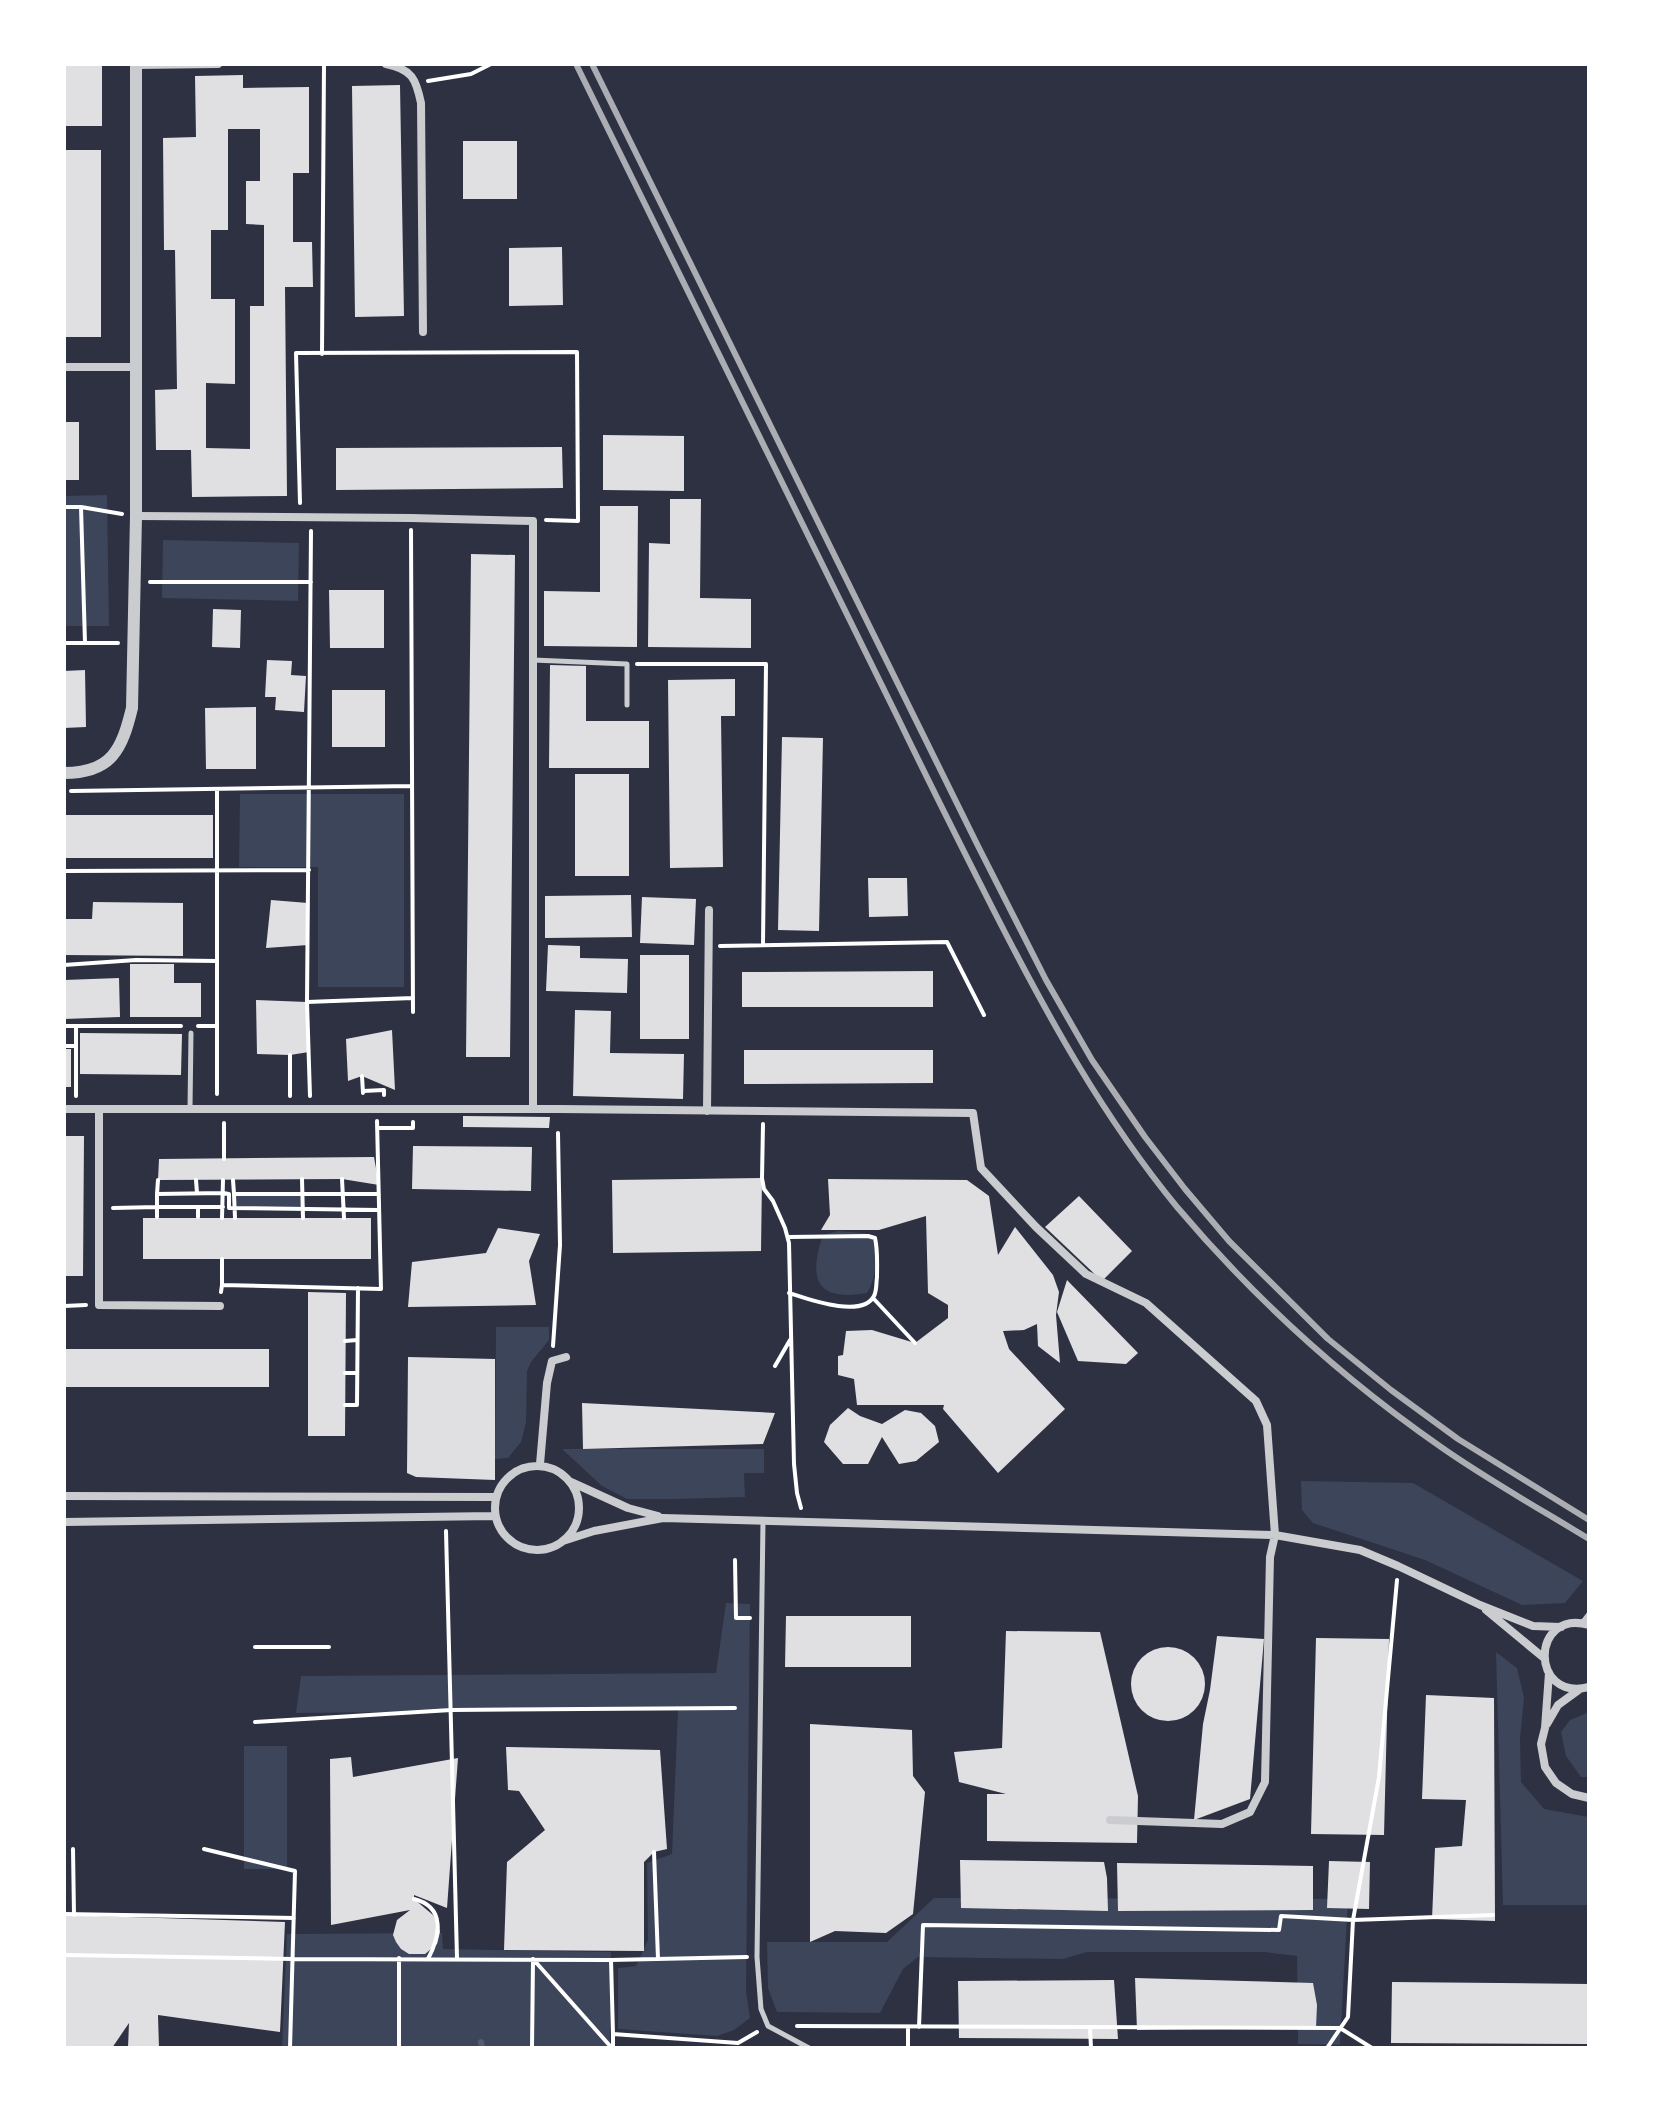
<svg xmlns="http://www.w3.org/2000/svg" width="1653" height="2112" viewBox="0 0 1653 2112" font-family="'Open Sans',sans-serif">
<style>
.green{fill:#3c4559}
.lines{fill:none;stroke-linecap:round;stroke-linejoin:round}
.stream{stroke:#4f5d75;stroke-width:6}
.building{fill:#e0e0e3;fill-rule:evenodd}
.path{stroke:#fff;stroke-width:4}
.service{stroke:#caccd0;stroke-width:5}
.minor{stroke:#caccd0;stroke-width:8}
.tertiary{stroke:#caccd0;stroke-width:12}
.rail{stroke:#abadb3;stroke-width:6}
</style>
<rect width="100%" height="100%" fill="#2d3142"/>
<path class="green" d="M107 495 109 626H64V496Z
M163 540 299 543 298 601 162 598Z
M240 794H404V987H318V867H239Z
M234 1194H302L303 1209 235 1208Z
M838 1231 864 1233 872 1236C878 1254 877 1277 867 1293 816 1302 808 1279 823 1235Z
M496 1327H549V1340L531 1362 527 1371 526 1423 521 1442 508 1458 495 1459Z
M562 1449H764V1473H744L745 1497 678 1499H627L602 1486Z
M1301 1481 1413 1483 1583 1581 1565 1603 1522 1605 1425 1560 1313 1523 1302 1510Z
M726 1603 750 1604 746 1992 750 2018 734 2030 717 2036 618 2029V1968L636 1966 648 1940 647 1863 672 1854 678 1709 296 1713 301 1676 716 1673Z
M1496 1652 1517 1668 1524 1698 1520 1738 1521 1782 1544 1809 1589 1817V1905H1503Z
M1589 1712V1777H1581L1566 1756 1561 1732 1570 1720Z
M244 1746H287V1869H244Z
M934 1898 1348 1899 1340 2045 1298 2044 1297 1956 1265 1952H1087L1063 1959 918 1957 903 1969 880 2013 777 2012 768 1988 767 1942H887Z
M442 1933 443 1949 611 1952 610 2048H282L287 1934Z"/>
<g class="lines">
<path class="stream" d="M481 2042 482 2048"/>
</g>
<path class="building" d="M64 64H102V126H64Z
M243 75V88L309 87V173H293V242H312L313 287H285L287 496 192 497 191 450H156L155 390 177 389 175 250H164L163 138 196 137 195 76ZM228 129H260V181H246V224L264 225V306H250V449L206 448V383L235 384V299H211V230H228Z
M400 85 404 316 355 317 352 86Z
M463 141H517V199H463Z
M64 150H101V337H64Z
M562 247 563 305 509 306V248Z
M64 422H79V480H64Z
M603 435 684 436V491L603 490Z
M562 447 563 488 336 490V448Z
M670 499H701L700 598 751 599V648L648 647 649 543 670 544Z
M600 506H638L637 647 544 646V591L600 592Z
M471 554 515 555 510 1057H466Z
M329 590H384V648H330Z
M213 609 241 610 240 648 212 647Z
M267 660 292 661 291 675 306 676 304 712 275 710 276 697H265Z
M550 665 586 666V721H649V768H549Z
M85 670 86 727 64 728V671Z
M735 679V716H721L723 867 670 868 668 680Z
M332 690H385V747H332Z
M256 707V769H206L205 708Z
M782 737 823 738 819 931 778 930Z
M575 774H629V876H575Z
M64 815H213V858H64Z
M868 878H907L908 916 869 917Z
M631 895 632 937 545 938V896Z
M642 897 696 899 694 945 640 943Z
M271 900 308 903V945L266 948Z
M93 902 183 903V956L64 955V919H92Z
M548 945 580 946V958L628 959 627 993 546 991Z
M640 955H689V1039H640Z
M130 964H174V983H201V1017H130Z
M933 971V1007H742V972Z
M119 978 120 1017 64 1019V980Z
M256 1000 307 1002 309 1052 290 1055 257 1054Z
M575 1010 611 1011 610 1053 684 1054 683 1099 573 1096Z
M392 1030 395 1090 362 1076 348 1081 346 1039Z
M80 1033 182 1034 181 1075 80 1074Z
M64 1049H71V1087H64Z
M744 1050H933V1083L744 1084Z
M463 1116 550 1117 549 1128 463 1127Z
M64 1136H84L83 1276H64Z
M413 1146 532 1147 531 1191 412 1189Z
M374 1157 379 1185 342 1179 158 1180 159 1159Z
M762 1178 761 1251 613 1253 612 1180Z
M828 1179 967 1180 989 1196 998 1255 1015 1227 1053 1275 1059 1292 1056 1315 1060 1363 1038 1346 1037 1324 1024 1330 1003 1331 1009 1349 1065 1409 998 1473 943 1409 944 1405H857L854 1379 838 1375V1356L843 1355 846 1331 872 1330 915 1343 948 1318V1305L928 1293 926 1216 879 1230H821L830 1215Z
M1079 1196 1132 1251 1102 1281 1045 1227Z
M143 1218H371V1259H143Z
M498 1228 540 1234 529 1261 536 1305 408 1307 412 1262 486 1253Z
M1067 1280 1138 1353 1126 1364 1078 1361 1057 1312Z
M308 1292 346 1293 345 1436H308Z
M64 1349H269V1387H64Z
M408 1357 495 1359V1480L416 1477 407 1473Z
M582 1403 758 1412 775 1413 763 1444 583 1449Z
M848 1408 860 1416 882 1424 905 1410 921 1413 935 1426 939 1442 916 1461 899 1464 882 1437 868 1464H843L824 1442 830 1425Z
M786 1616H911V1667H785Z
M1006 1631 1100 1632 1138 1796 1137 1843 987 1841V1794H1006L959 1782 954 1752 1002 1748Z
M1217 1636 1264 1639 1250 1799 1194 1820 1203 1724 1210 1690Z
M1316 1638 1389 1639 1384 1835 1311 1834Z
M1131 1684a37 37 0 1 1 74 0a37 37 0 1 1-74 0Z
M1426 1695 1494 1698 1495 1921 1432 1919 1435 1848 1462 1846 1466 1800 1422 1799Z
M810 1724 912 1730 913 1776 925 1792 913 1914 886 1933 835 1931 810 1942Z
M506 1747 660 1750 667 1849 654 1852 644 1862V1951L504 1950 507 1862 545 1830 519 1791 508 1790Z
M351 1757 353 1777 458 1758 447 1908 414 1895V1899L433 1915 439 1924 440 1932 437 1944 425 1954H409L401 1949 396 1942 393 1935 397 1920 410 1910 331 1925 330 1759Z
M960 1860 1104 1862 1107 1878 1108 1911 961 1908Z
M1329 1861 1370 1862 1369 1909 1327 1908Z
M1117 1863 1313 1866V1910L1118 1911Z
M64 1915 285 1922 280 2032 158 2015 159 2048H128L129 2023 112 2048H64Z
M1135 1978 1313 1983 1317 2005 1316 2028 1137 2030Z
M1114 1980 1118 2039 959 2038 958 1981Z
M1392 1982 1589 1984V2044L1391 2043Z"/>
<g class="lines">
<path class="path" d="M428 81 471 74 491 64
M322 354 324 64
M300 503 296 353 577 352 578 521 546 520
M64 507H81L122 514
M81 507 85 643
M411 530 413 1012
M311 531 307 1002 413 998
M150 582H311
M64 643H118
M637 664H766L763 945
M71 791 412 786
M64 871 309 870
M720 946 947 942 984 1015
M64 965 136 960 217 961
M307 1002 310 1096
M64 1026H76V1096
M76 1026H181
M198 1026H217
M64 1046H76
M290 1055V1096
M362 1076 363 1093
M363 1091 384 1090V1095
M217 1094V789
M763 1124 762 1178 764 1189 773 1201 785 1228 789 1243 794 1464 797 1493 801 1508
M377 1128H413V1122
M224 1159V1123
M302 1179 303 1218
M342 1179 344 1218
M196 1180 197 1193
M233 1180 234 1194
M157 1194 158 1180
M198 1207V1217
M113 1208 157 1207V1194L223 1193 229 1194V1208L379 1210
M157 1217V1207H223
M222 1218 223 1180
M235 1218 234 1194H379
M788 1237 868 1236 875 1238C878 1251 877 1264 877 1277 876 1283 877 1290 874 1296 862 1319 808 1299 789 1293
M222 1285V1259
M221 1292 222 1285 381 1289 377 1121
M873 1298 915 1343
M64 1306 86 1305
M345 1341 357 1340
M553 1346 560 1245 558 1133
M775 1366 790 1340
M345 1373H357
M345 1405H357L358 1288
M446 1531 457 1958
M735 1560 736 1618H750
M255 1647H329
M255 1722 451 1710 735 1708
M73 1849 74 1915
M204 1849 295 1871 290 2048
M654 1852 658 1959
M414 1899C446 1907 440 1936 428 1959
M64 1914 294 1918
M64 1955 293 1959 611 1960 747 1957
M399 1958V2048
M533 1959 611 2047
M611 1960 613 2034
M797 2026 1340 2028 1372 2048
M919 2027 923 1925 1279 1930 1281 1916 1353 1920 1493 1915
M1090 2028 1091 2048
M532 2048 533 1961
M613 2048V2034L738 2043 757 2032
M908 2048V2027
M1327 2048 1348 2017 1353 1920 1379 1777 1397 1580"/>
<path class="service" d="M533 660 627 664V705
M190 1108 191 1033
M763 1521 757 1957 761 2009 768 2026 809 2048
M1582 1623 1589 1614"/>
<path class="minor" d="M386 64C412 69 416 79 421 103L423 332
M136 65 218 64
M64 367H137
M136 516 411 518 533 521V1109
M64 1109H558L973 1113 981 1168 1036 1227 1086 1274 1146 1303 1256 1401 1267 1425 1275 1535 1270 1557 1265 1782 1250 1812 1222 1824 1110 1820
M99 1109V1305L220 1306
M707 1111 709 910
M540 1464 547 1383 552 1361 566 1357
M495 1508a42 42 0 1 1 84 0a42 42 0 1 1-84 0Z
M571 1482 628 1508 658 1516
M64 1496 495 1497
M64 1522 494 1516
M563 1541 594 1531 663 1518 1275 1535 1360 1550 1398 1566 1480 1605 1533 1626 1561 1627
M1486 1610 1544 1658
M1589 1625C1531 1608 1529 1702 1589 1687
M1549 1673 1545 1728 1541 1744 1545 1767 1556 1783 1572 1794 1589 1798
M1547 1724 1558 1705 1580 1689"/>
<path class="tertiary" d="M64 773C112 773 122 749 132 708L136 516V64"/>
<path class="rail" d="M576 64C683 281 789 497 896 714 928 780 961 846 994 911 1047 1015 1103 1117 1177 1207 1254 1298 1343 1379 1441 1447 1488 1480 1540 1509 1589 1539
M592 64 978 846 1046 980 1092 1060 1145 1137 1185 1189 1229 1241 1328 1339 1391 1390 1458 1439 1589 1520"/>
</g>
<rect width="1653" height="2112" fill="none" stroke="#ffffff" stroke-width="132"/>
</svg>
